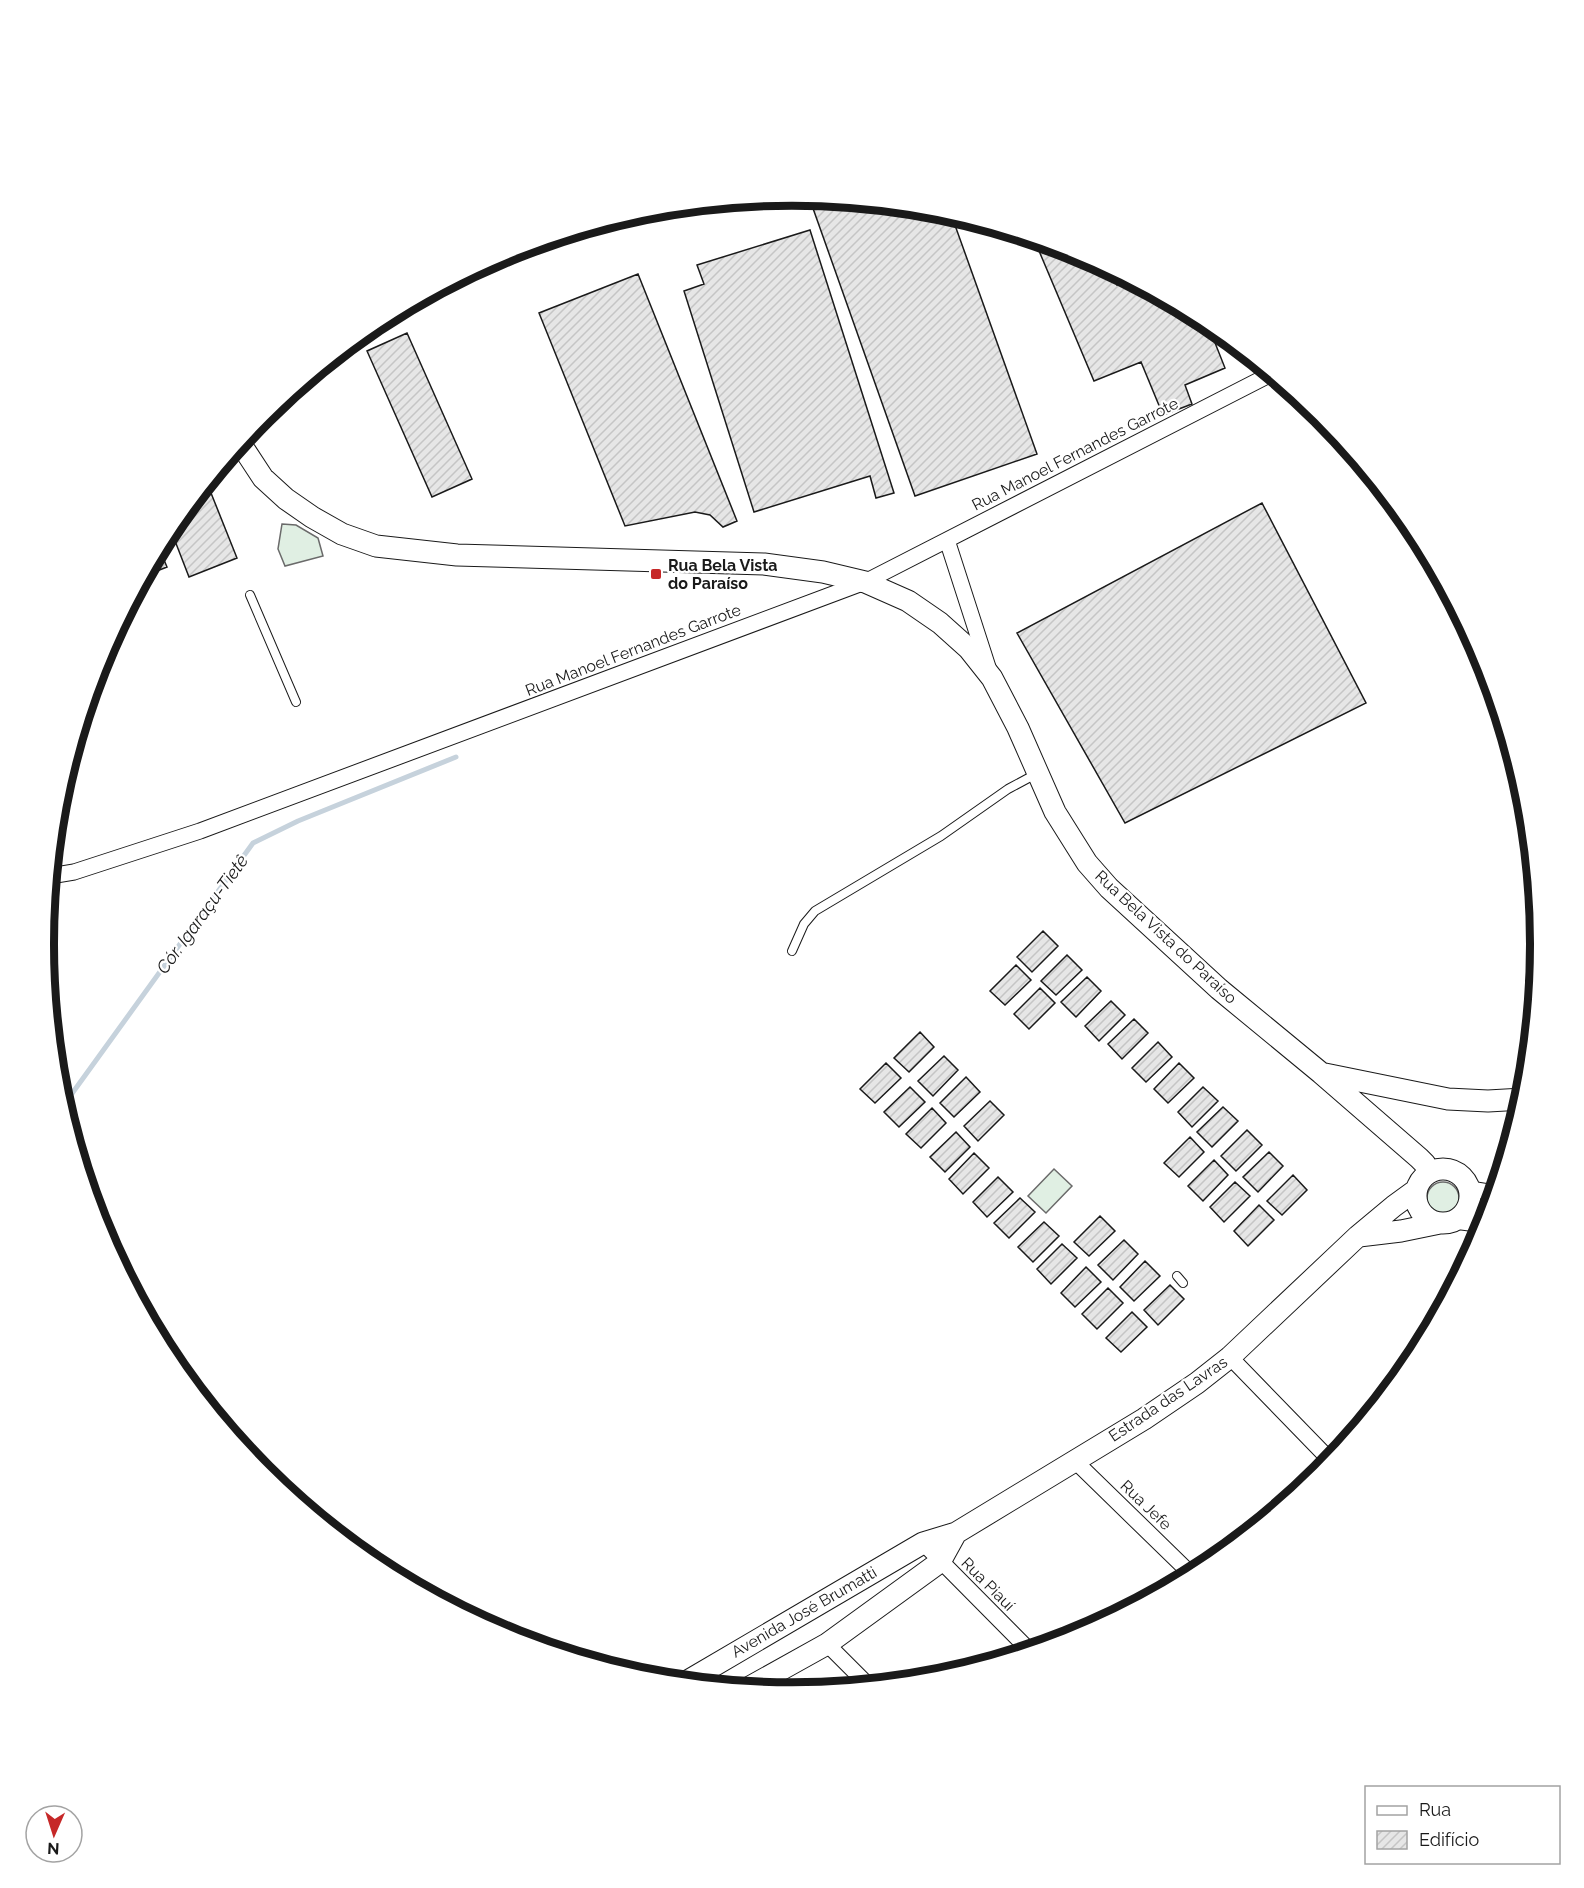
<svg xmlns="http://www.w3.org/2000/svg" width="1584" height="1888" viewBox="0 0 1584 1888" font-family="Raleway,sans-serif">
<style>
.grass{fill:#e0efe3;stroke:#6a6a6a;stroke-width:1.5}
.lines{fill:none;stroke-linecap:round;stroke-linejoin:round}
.stream{stroke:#c6d2dc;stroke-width:5}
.building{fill:url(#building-hatch);stroke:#1a1a1a;stroke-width:1.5}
.lane-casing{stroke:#1a1a1a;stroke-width:10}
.street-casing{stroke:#1a1a1a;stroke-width:17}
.secondary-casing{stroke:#1a1a1a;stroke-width:23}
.lane{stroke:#fff;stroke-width:8}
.street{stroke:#fff;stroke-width:15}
.secondary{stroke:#fff;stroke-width:21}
.poi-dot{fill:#c62828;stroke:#fff;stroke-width:2}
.labels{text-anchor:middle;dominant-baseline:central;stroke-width:4.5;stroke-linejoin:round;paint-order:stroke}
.street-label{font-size:16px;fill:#1a1a1a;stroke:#fff}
.poi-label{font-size:16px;font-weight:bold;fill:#1a1a1a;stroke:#fff;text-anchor:start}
.water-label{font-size:18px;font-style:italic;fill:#1a1a1a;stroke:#fff}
.rim{fill:none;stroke:#1a1a1a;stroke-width:8}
</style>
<defs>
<pattern id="building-hatch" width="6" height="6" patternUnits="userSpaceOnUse" patternTransform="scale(1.5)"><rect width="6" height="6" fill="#e6e6e6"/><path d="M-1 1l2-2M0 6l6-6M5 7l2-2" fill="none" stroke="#c5c5c5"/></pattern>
</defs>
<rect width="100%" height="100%" fill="#fff"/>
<path class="grass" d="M282 524 296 525 318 538 323 556 285 566 278 549Z
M1054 1169 1072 1186 1046 1213 1028 1196Z
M1427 1198a16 16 0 1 1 32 0a16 16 0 1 1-32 0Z"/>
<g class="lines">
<path class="stream" d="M63 1106 253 843 298 821 456 757"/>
</g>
<path class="building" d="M809 197 938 210 951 214 1037 454 915 496Z
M810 230 894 493 876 498 870 476 754 512 684 291 704 284 697 265Z
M1034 239 1079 253 1111 270 1117 285 1129 280 1206 320 1225 368 1185 385 1192 404 1163 415 1141 362 1094 381Z
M638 274 737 521 723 527 710 515 695 512 625 526 539 313Z
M407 333 472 479 432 497 367 351Z
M207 483 237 558 189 577 170 528Z
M1262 503 1366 703 1125 823 1017 633Z
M159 548 167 567 144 576Z
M1043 931 1058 946 1032 972 1017 957Z
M1067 955 1082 970 1056 995 1041 981Z
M1016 965 1031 980 1005 1005 990 991Z
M1087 977 1101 991 1076 1017 1061 1002Z
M1040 988 1055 1003 1029 1029 1014 1014Z
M1111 1001 1125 1015 1099 1041 1085 1026Z
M1134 1019 1148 1033 1122 1059 1108 1044Z
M920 1032 934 1047 909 1072 894 1058Z
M1158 1042 1172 1057 1146 1082 1132 1068Z
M944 1056 958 1070 933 1096 918 1081Z
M886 1063 901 1078 875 1103 860 1089Z
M1179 1063 1194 1078 1168 1103 1154 1089Z
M966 1077 980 1092 954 1117 940 1103Z
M910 1087 925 1102 899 1127 884 1112Z
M1203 1087 1218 1101 1192 1127 1178 1112Z
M990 1101 1004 1115 978 1141 964 1126Z
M1223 1107 1238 1121 1212 1147 1197 1132Z
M932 1108 946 1123 921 1148 906 1134Z
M1247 1130 1262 1145 1236 1171 1221 1156Z
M956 1132 970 1147 945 1172 930 1157Z
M1190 1137 1204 1152 1179 1177 1164 1163Z
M1269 1152 1283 1166 1258 1192 1243 1177Z
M974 1153 989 1168 963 1194 949 1179Z
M1214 1160 1228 1175 1203 1201 1188 1186Z
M1293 1175 1307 1190 1282 1215 1267 1201Z
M998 1177 1013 1192 987 1217 973 1202Z
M1235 1182 1250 1196 1224 1222 1210 1207Z
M1020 1198 1035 1212 1009 1238 994 1223Z
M1259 1205 1274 1220 1248 1246 1234 1231Z
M1100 1216 1115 1231 1089 1256 1074 1242Z
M1044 1222 1059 1236 1033 1262 1018 1247Z
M1124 1240 1138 1254 1113 1280 1098 1265Z
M1062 1244 1077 1258 1051 1284 1037 1269Z
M1145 1261 1160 1276 1134 1301 1120 1287Z
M1086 1267 1101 1282 1075 1307 1061 1293Z
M1170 1285 1184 1299 1158 1325 1144 1310Z
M1108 1288 1123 1303 1097 1329 1082 1314Z
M1132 1312 1147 1327 1121 1352 1106 1338Z"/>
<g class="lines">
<g class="lane-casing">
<path id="lane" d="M250 595 296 702
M792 951 804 924 815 911 941 836 1008 789 1036 774
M1177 1276 1183 1283"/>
</g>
<g class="street-casing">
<path id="street" d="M947 540 988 667
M50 876 74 872 200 831 865 582 1271 374
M1470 1189 1495 1193
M1454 1221 1485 1225
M1230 1357 1331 1461
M1075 1461 1192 1575
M923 1543 1029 1650
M827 1644 868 1685"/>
</g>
<g class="secondary-casing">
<path id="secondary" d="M240 443 263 478 286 499 312 517 342 534 376 546 457 555 764 564 823 572 865 582 908 601 940 623 969 649 992 678 1018 728 1055 812 1087 863 1109 888 1219 989 1321 1073 1419 1158 1425 1164 1428 1173
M1325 1074 1448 1099 1488 1101 1523 1099
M1416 1196a27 27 0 1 1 54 0a27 27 0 1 1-54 0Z
M1359 1236 1401 1231 1440 1223
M686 1682 923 1543 956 1533 1144 1419 1197 1383 1230 1357 1358 1236 1394 1206 1416 1190
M748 1688 827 1644 940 1562 956 1533"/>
</g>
<use href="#lane" class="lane"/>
<use href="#street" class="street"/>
<use href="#secondary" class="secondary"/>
</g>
<rect class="poi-dot" x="650" y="568" width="12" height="12" rx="3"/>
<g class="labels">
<g class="street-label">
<text transform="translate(1075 454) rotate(-27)">Rua Manoel Fernandes Garrote</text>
<text transform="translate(633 650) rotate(-21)">Rua Manoel Fernandes Garrote</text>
<text transform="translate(1166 937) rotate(43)">Rua Bela Vista do Paraíso</text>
<text transform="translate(1168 1399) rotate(-34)">Estrada das Lavras</text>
<text transform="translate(1146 1505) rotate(44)">Rua Jefe</text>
<text transform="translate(988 1584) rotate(45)">Rua Piauí</text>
<text transform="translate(804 1612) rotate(-30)">Avenida José Brumatti</text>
</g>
<g class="poi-label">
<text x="668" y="565">Rua Bela Vista<tspan x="668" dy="18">do Paraíso</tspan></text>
</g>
<g class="water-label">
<text transform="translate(202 914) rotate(-54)">Cór. Igaraçu-Tietê</text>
</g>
</g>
<path d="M0 0H1584V1888H0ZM54 944a738 738 0 1 1 1476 0a738 738 0 1 1-1476 0Z" fill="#fff" fill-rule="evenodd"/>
<path class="rim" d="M54 944a738 738 0 1 1 1476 0a738 738 0 1 1-1476 0Z"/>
<rect x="1365" y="1786" width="195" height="78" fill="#ffffff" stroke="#a3a3a3" stroke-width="1.5"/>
<rect x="1377" y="1806" width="30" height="9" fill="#ffffff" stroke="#a3a3a3" stroke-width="1.5"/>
<text x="1419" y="1816" font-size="18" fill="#1a1a1a">Rua</text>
<rect x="1377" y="1831" width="30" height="18" fill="url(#building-hatch)" stroke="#a3a3a3" stroke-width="1.5"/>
<text x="1419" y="1846" font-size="18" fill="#1a1a1a">Edifício</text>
<g transform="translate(54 1834) rotate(183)"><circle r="28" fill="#ffffff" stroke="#a3a3a3" stroke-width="1.5"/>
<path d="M0-4.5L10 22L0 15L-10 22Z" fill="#c62828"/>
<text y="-9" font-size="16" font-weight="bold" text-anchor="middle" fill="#1a1a1a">N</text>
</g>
</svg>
